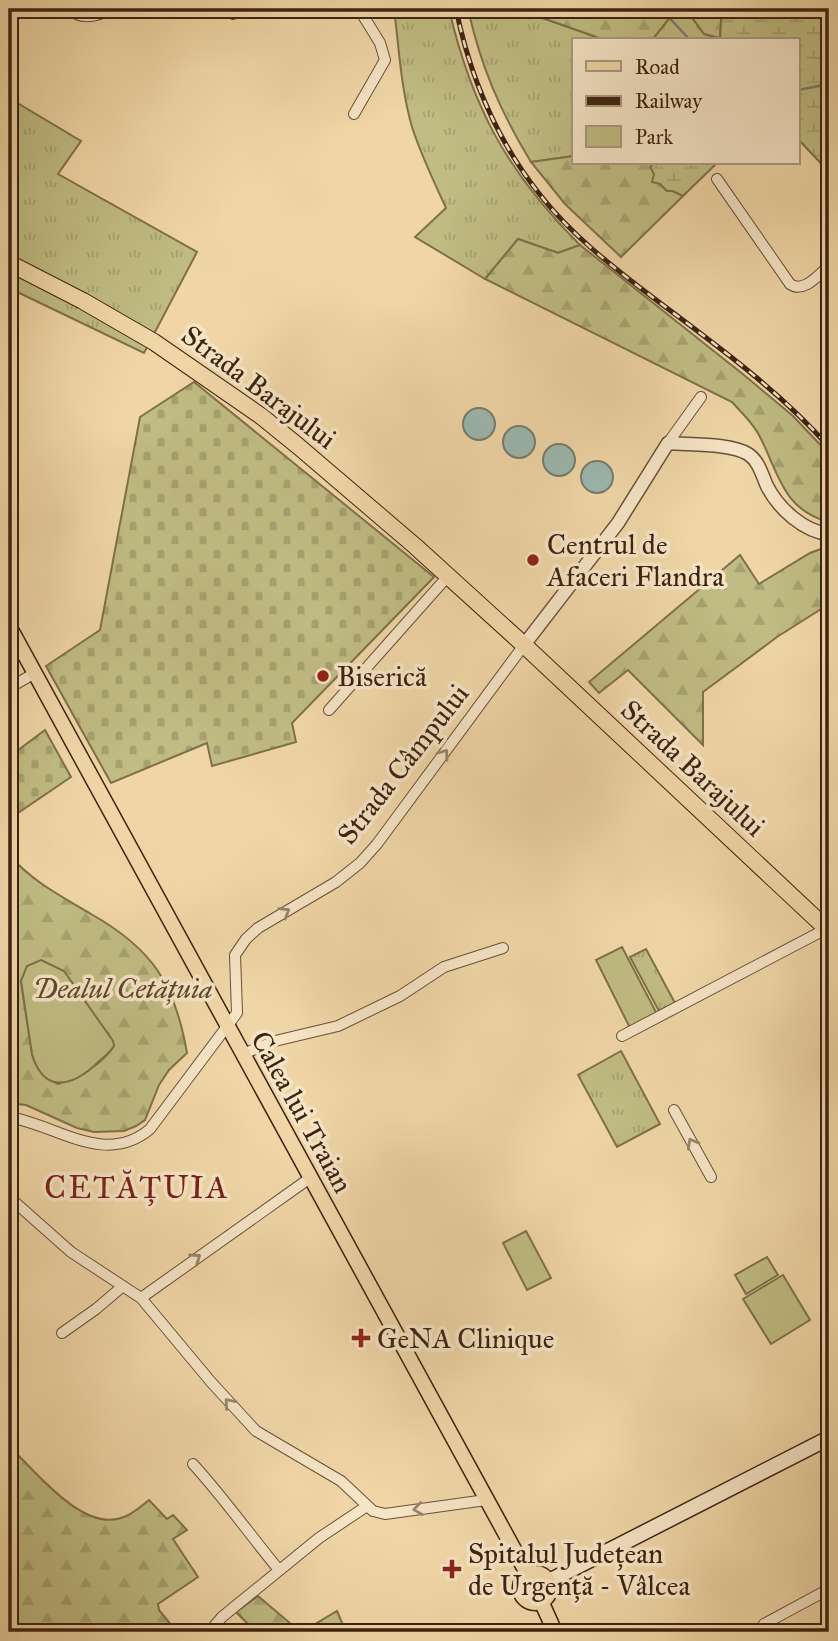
<svg xmlns="http://www.w3.org/2000/svg" width="838" height="1641" viewBox="0 0 838 1641" font-family="'IM FELL Great Primer',serif">
<style>
.grass{fill:url(#grass-tufts);stroke:#7f704a;stroke-width:2}
.forest{fill:url(#forest-firs);stroke:#7f704a;stroke-width:2;fill-rule:evenodd}
.wetland{fill:url(#wetland-marsh);stroke:#7f704a;stroke-width:2}
.cemetery{fill:url(#cemetery-stones);stroke:#7f704a;stroke-width:2}
.park{fill:#c0bc83;stroke:#7f704a;stroke-width:2}
.water{fill:#9bb8af;stroke:#767c6f;stroke-width:2}
.lines{fill:none;stroke-linecap:round;stroke-linejoin:round}
.stream{stroke:#767c6f;stroke-width:2.5}
.minor-casing{stroke:#6a5036;stroke-width:12}
.tertiary-casing{stroke:#6a5036;stroke-width:15}
.secondary-casing{stroke:#3e2310;stroke-width:17}
.primary-casing{stroke:#3e2310;stroke-width:17}
.trunk-casing{stroke:#3e2310;stroke-width:18}
.minor{stroke:#f5e4c6;stroke-width:10}
.tertiary{stroke:#f5e4c6;stroke-width:12}
.secondary{stroke:#f5e4c6;stroke-width:14}
.primary{stroke:#f0d6a7;stroke-width:14}
.trunk{stroke:#f0d6a7;stroke-width:16}
.rail-casing{stroke:#3e2310;stroke-width:5}
.rail{stroke:#f5e4c6;stroke-width:2.5;stroke-dasharray:8;stroke-linecap:butt}
.oneway{stroke:#9a846b}
.poi-dot{fill:#8f2418;stroke:#f5e4c6;stroke-width:2.5}
.labels{text-anchor:middle;dominant-baseline:central;stroke-width:7;stroke-linejoin:round;paint-order:stroke}
.street-label{font-size:28px;fill:#3e2310;stroke:#f5e4c6}
.poi-label{font-size:28px;fill:#3e2310;stroke:#f5e4c6;text-anchor:start}
.park-label{font-size:28px;font-style:italic;fill:#5e492d;stroke:#f5e4c6}
.quarter-label{font-size:32px;letter-spacing:2px;fill:#7a1f14;stroke:#f5e4c6}
</style>
<defs>
<pattern id="grass-tufts" width="24" height="20" patternUnits="userSpaceOnUse" patternTransform="scale(1.75)"><rect width="24" height="20" fill="#c0bc83"/><path d="M3 7l-1-3M5 7V3M7 7l1-3M15 17l-1-3M17 17v-4M19 17l1-3" fill="none" stroke="#a6a170"/></pattern>
<pattern id="forest-firs" width="22" height="20" patternUnits="userSpaceOnUse" patternTransform="scale(1.75)"><rect width="22" height="20" fill="#c0bc83"/><path d="M5 1l3.5 6h-7zM16 11l3.5 6h-7z" fill="#a6a170"/></pattern>
<pattern id="wetland-marsh" width="20" height="14" patternUnits="userSpaceOnUse" patternTransform="scale(1.75)"><rect width="20" height="14" fill="#c0bc83"/><path d="M1 5h8M5 5V1M11 12h8M15 12V8" fill="none" stroke="#a6a170"/></pattern>
<pattern id="cemetery-stones" width="16" height="16" patternUnits="userSpaceOnUse" patternTransform="scale(1.75)"><rect width="16" height="16" fill="#c0bc83"/><path d="M2 7V4a2 2 0 0 1 4 0v3zM10 15v-3a2 2 0 0 1 4 0v3z" fill="#a6a170"/></pattern>
</defs>
<rect width="100%" height="100%" fill="#f0d6a7"/>
<filter id="stains"><feTurbulence type="fractalNoise" baseFrequency=".00286" numOctaves="4"/><feColorMatrix values="0 0 0 0 .2 0 0 0 0 .09 0 0 0 0 .02 0 0 0 .5 -.17"/></filter>
<radialGradient id="worn" r=".72"><stop offset=".6" stop-color="#630" stop-opacity="0"/><stop offset="1" stop-color="#630" stop-opacity=".3"/></radialGradient>
<path class="grass" d="M394 9H449C472 108 508 173 580 245L558 253 518 239 485 279 415 237 446 208C434 182 421 155 412 127 401 89 399 48 394 9Z
M468 9H527L537 16 605 40H574V156L531 162C500 111 481 67 468 9Z
M680 9H686L704 34 724 40H652L671 16Z
M9 98 81 141 58 174 197 252 144 353 9 288Z
M646 949 675 1003 659 1011 630 957Z
M621 1051 660 1124 617 1147 578 1075Z"/>
<path class="forest" d="M528 9H680L671 16 652 40H605L537 16Z
M686 9H722L720 38 704 34Z
M574 156V163H667L653 164 660 184 667 191H673L683 196 621 257 565 204 531 162Z
M518 239 558 253 580 245 744 375 793 416 829 454V522C783 510 779 474 760 437 754 424 742 413 732 402L485 279Z
M829 546V604L777 637 703 692V745L628 670 599 693 589 682 740 555 759 584 810 553Z
M9 855C33 882 61 896 91 914 153 949 175 984 187 1053L169 1070 159 1085 145 1120 136 1126 124 1131 94 1132 77 1128 26 1105 9 1103ZM21 981 108 1033 114 1046C101 1066 80 1076 58 1084 44 1078 36 1069 32 1054Z
M9 1446C35 1471 82 1531 121 1518 132 1515 140 1507 149 1500L167 1519 173 1515 187 1530 173 1539 198 1577 158 1604 159 1610 177 1632H9Z
M258 1596 298 1630H305L337 1611 346 1632H256L236 1612Z"/>
<path class="wetland" d="M722 9H829V172L798 139V40H724L720 38Z
M717 163 683 196 673 191H667L660 184 652 182 654 174 650 167 653 164Z"/>
<path class="cemetery" d="M194 382 434 577 292 723 296 742 212 766 207 743 111 783 46 666 100 630 140 417Z
M45 730 71 777 9 819V757Z"/>
<path class="park" d="M622 947 657 1014 630 1028 596 960Z
M41 960 64 971 113 1041 114 1046C109 1054 101 1059 94 1066 69 1088 43 1092 32 1054L21 981 27 966Z
M526 1231 551 1278 527 1290 503 1243Z
M767 1257 778 1275 746 1294 735 1275Z
M783 1275 810 1320 771 1344 743 1299Z"/>
<path class="water" d="M463 424a16 16 0 1 1 32 0a16 16 0 1 1-32 0Z
M503 442a16 16 0 1 1 32 0a16 16 0 1 1-32 0Z
M543 460a16 16 0 1 1 32 0a16 16 0 1 1-32 0Z
M581 477a16 16 0 1 1 32 0a16 16 0 1 1-32 0Z"/>
<g class="lines">
<path class="stream" d="M661 9 690 40
M798 90 829 84"/>
<g class="minor-casing">
<path id="minor" d="M71 9C78 19 90 17 100 14
M233 14 237 9
M354 114 385 60 380 43 359 9
M717 179 790 284C804 294 819 274 829 266
M668 443 701 397
M9 688 35 673
M329 710 448 576
M622 1036 826 929
M243 1054 275 1041 338 1026 400 996 444 967 503 948
M674 1110 711 1177
M9 1117C57 1125 105 1167 150 1129L237 1013 235 955 246 939 258 928 336 882 360 863 377 844 524 645
M9 1197 71 1252 141 1298 211 1382 256 1431 341 1481 373 1511 385 1514 486 1500
M141 1298 310 1178
M62 1333 96 1309 123 1286
M193 1464C224 1498 250 1535 279 1570
M214 1632 215 1625 222 1617 319 1538 367 1506
M758 1632 764 1624 829 1589"/>
</g>
<g class="tertiary-casing">
<path id="tertiary" d="M524 645 618 523 668 443C690 445 730 443 748 454 759 461 762 475 767 486 778 508 804 532 829 534"/>
</g>
<g class="secondary-casing">
<path id="secondary" d="M549 1581 829 1438"/>
</g>
<g class="primary-casing">
<path id="primary" d="M9 626 528 1575
M520 1588a15 15 0 1 1 30 0a15 15 0 1 1-30 0Z
M542 1603 555 1632"/>
</g>
<g class="trunk-casing">
<path id="trunk" d="M9 263 83 301 154 342 261 416 298 446 415 546 524 645 829 931"/>
</g>
<use href="#minor" class="minor"/>
<use href="#tertiary" class="tertiary"/>
<use href="#secondary" class="secondary"/>
<use href="#primary" class="primary"/>
<use href="#trunk" class="trunk"/>
<g class="rail-casing">
<path id="rail" d="M456 9C470 77 497 141 541 196 570 233 609 264 647 293 710 341 776 387 829 447"/>
</g>
<use href="#rail" class="rail"/>
</g>
<defs><path id="oneway-chevron" d="M-2-3.5L2.5 0L-2 3.5" fill="none" stroke-width="1.6" stroke-linecap="round" stroke-linejoin="round" transform="scale(1.75)"/></defs>
<g class="oneway">
<use href="#oneway-chevron" transform="translate(444 754) rotate(-54)"/>
<use href="#oneway-chevron" transform="translate(285 912) rotate(-31)"/>
<use href="#oneway-chevron" transform="translate(692 1143) rotate(-119)"/>
<use href="#oneway-chevron" transform="translate(196 1258) rotate(-35)"/>
<use href="#oneway-chevron" transform="translate(229 1403) rotate(-131)"/>
<use href="#oneway-chevron" transform="translate(418 1509) rotate(172)"/>
</g>
<g class="poi-dot">
<circle cx="533" cy="560" r="7"/>
<circle cx="323" cy="676" r="7"/>
<path d="M357.5 1327.5h7v7h7v7h-7v7h-7v-7h-7v-7h7z"/>
<path d="M448.5 1558.5h7v7h7v7h-7v7h-7v-7h-7v-7h7z"/>
</g>
<g class="labels">
<g class="street-label">
<text transform="translate(259 387) rotate(37)">Strada Barajului</text>
<text transform="translate(403 764) rotate(-52)">Strada Câmpului</text>
<text transform="translate(693 768) rotate(43)">Strada Barajului</text>
<text transform="translate(302 1112) rotate(61)">Calea lui Traian</text>
</g>
<g class="poi-label">
<text x="547" y="544">Centrul de<tspan x="547" dy="32">Afaceri Flandra</tspan></text>
<text x="337" y="676">Biserică</text>
<text x="377" y="1338">GeNA Clinique</text>
<text x="468" y="1553">Spitalul Județean<tspan x="468" dy="32">de Urgență - Vâlcea</tspan></text>
</g>
<g class="park-label">
<text x="123" y="988">Dealul Cetățuia</text>
</g>
<g class="quarter-label">
<text x="137" y="1187">CETĂȚUIA</text>
</g>
</g>
<rect width="838" height="1641" fill="none" stroke="#f0d6a7" stroke-width="35"/>
<rect x="10" y="10" width="817" height="1620" fill="none" stroke="#3e2310" stroke-width="3.5"/>
<rect x="18" y="18" width="803" height="1606" fill="none" stroke="#3e2310" stroke-width="2"/>
<rect x="572" y="38" width="228" height="126" fill="#f5e4c6" stroke="#ac977d" stroke-width="2"/>
<rect x="586" y="61" width="35" height="10" fill="#f0d6a7" stroke="#ac977d" stroke-width="2"/>
<text x="635" y="74" font-size="21" fill="#3e2310">Road</text>
<rect x="586" y="96" width="35" height="10" fill="#3e2310" stroke="#ac977d" stroke-width="2"/>
<text x="635" y="108" font-size="21" fill="#3e2310">Railway</text>
<rect x="586" y="126" width="35" height="21" fill="#c0bc83" stroke="#ac977d" stroke-width="2"/>
<text x="635" y="144" font-size="21" fill="#3e2310">Park</text>
<rect width="100%" height="100%" filter="url(#stains)"/>
<rect width="100%" height="100%" fill="url(#worn)"/>
</svg>
